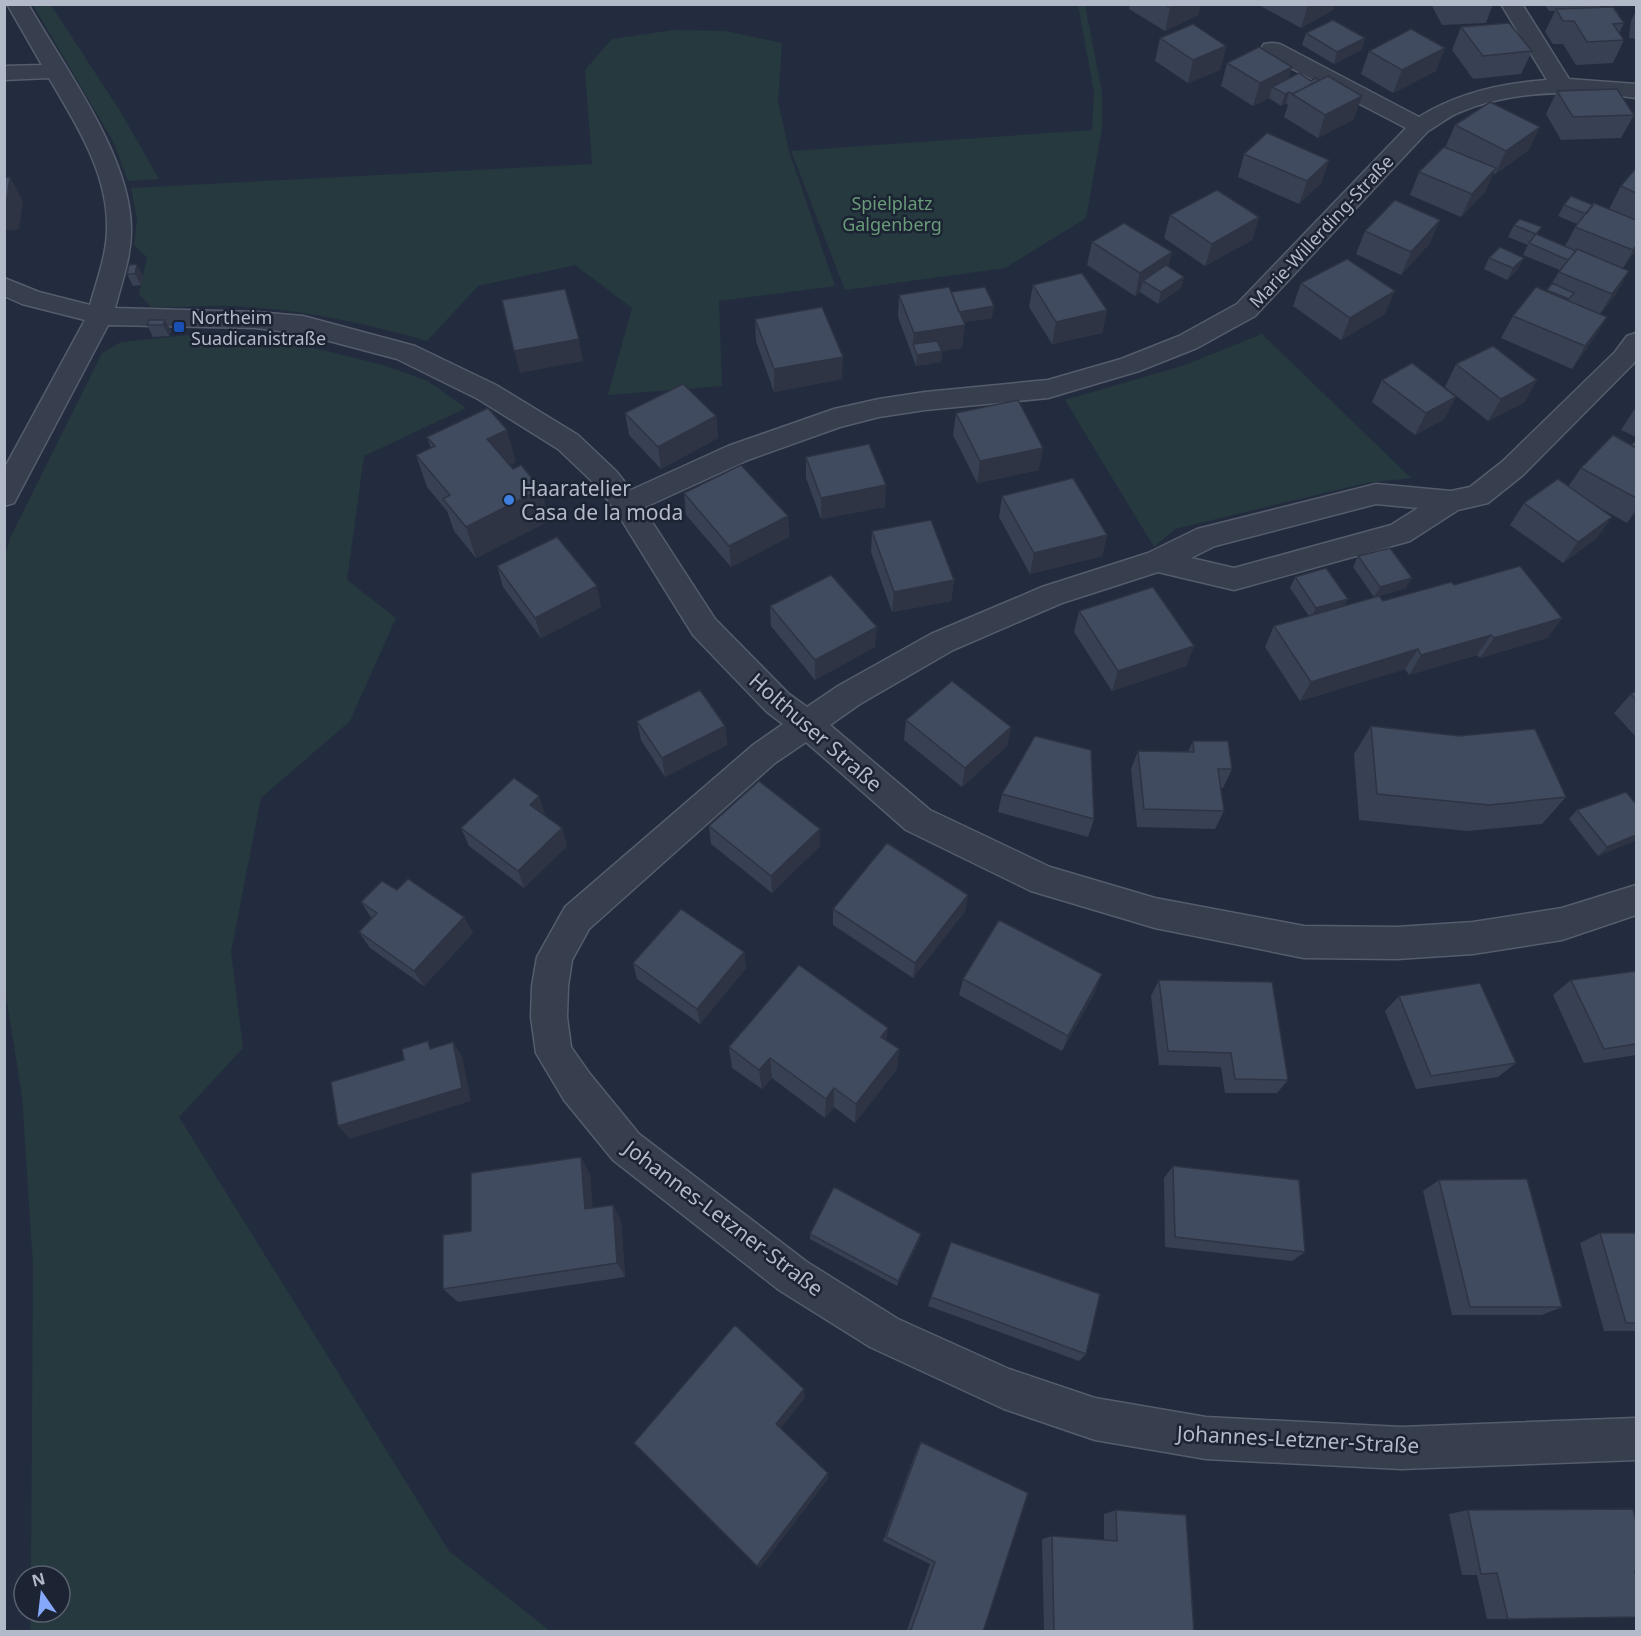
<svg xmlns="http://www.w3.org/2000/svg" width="1641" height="1636" viewBox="0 0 1641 1636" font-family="'Noto Sans',sans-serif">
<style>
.green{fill:#25393f}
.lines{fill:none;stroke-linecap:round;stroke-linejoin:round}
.street-casing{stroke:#555c6c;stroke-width:3}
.street{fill:#373e4e;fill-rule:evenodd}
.wall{fill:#384053}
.shaded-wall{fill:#2e3443}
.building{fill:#414b60;stroke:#2e3443;stroke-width:1.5}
.transit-dot{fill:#1a4fb4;stroke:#1c2333;stroke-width:2}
.shop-dot{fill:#3f7fe0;stroke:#1c2333;stroke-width:2}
.labels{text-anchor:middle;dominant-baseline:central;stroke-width:5;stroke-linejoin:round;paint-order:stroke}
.far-park-label{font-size:18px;fill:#699b79;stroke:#1c2333}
.far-street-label{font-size:18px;fill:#b2b9c9;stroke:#1c2333}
.far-poi-label{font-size:18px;fill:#b2b9c9;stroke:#1c2333;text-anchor:start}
.poi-label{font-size:21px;fill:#b2b9c9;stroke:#1c2333;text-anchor:start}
.street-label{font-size:21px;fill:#b2b9c9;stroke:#1c2333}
</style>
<rect width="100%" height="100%" fill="#232c3e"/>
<path class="green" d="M33 5H51L120 111 159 179 128 181 114 143Z
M1078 5H1085L1102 92V129L1086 218 1005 268 845 290 791 151 1092 130 1094 92Z
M674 30 725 31 782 43 778 102 789 151 835 286 719 301 722 386 608 395 632 308 575 265 478 286 427 341C362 322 298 309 230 306 204 305 178 308 151 307L139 294 147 257 134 245 137 218 131 188 592 164 585 70 612 39Z
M199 334 289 342 383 365 428 381 466 408 364 456 347 580 396 618 350 721 261 798 231 952 243 1048 179 1117 449 1551 550 1631H30L31 1612H60V1576H31L33 1265 22 1096 4 983 5 555 10 538 102 353 121 342Z
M1262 334 1411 478 1366 483 1175 529 1154 547 1065 400 1182 366Z"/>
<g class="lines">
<g class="street-casing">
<path id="street" d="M7 4H28C64 67 130 155 131 227 132 254 122 282 115 308L256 312 303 316 415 346 496 385 578 435 616 471 631 490 728 446 834 409 879 399 925 392 1048 380 1121 359 1179 336 1237 304 1406 128 1264 54 1261 49 1264 44 1272 43 1280 44 1419 117C1457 93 1503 83 1547 80L1501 4H1522L1569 79 1636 84V98C1578 90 1515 89 1460 112 1449 116 1439 125 1428 131L1255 316 1197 348 1139 371 1048 398 925 410 879 417 840 427 748 460 643 508 715 619 789 694 807 707 838 686 931 634 1042 587 1148 553 1197 529 1376 484 1451 491 1470 487 1503 461 1615 352 1627 336 1636 333V360L1633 364 1523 475 1488 503 1458 510 1410 541 1234 590 1158 572 1062 603 953 650 860 704 830 725 930 810 1050 867 1155 898 1304 926 1397 927 1473 922 1562 908 1636 885V915L1562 940 1473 954 1397 959 1304 958 1155 928 1031 891 906 830 806 742 775 763 589 929 572 960 568 986 567 1017 571 1047 590 1074 639 1134 807 1262 898 1319 1009 1369 1095 1398 1206 1417 1401 1427 1636 1418V1460L1401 1469 1206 1459 1095 1440 1004 1409 870 1347 779 1290 613 1160 564 1100 536 1053 531 1017 532 986 537 957 565 907 753 745 783 724 767 712 693 635 616 511 596 485 558 449 478 399 397 359 303 334 256 328 108 325 14 503 4 506V469L85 320 22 304 4 296V278L39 292 90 305C97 280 107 254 107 228 108 173 76 124 49 78L4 80V66L42 65ZM1376 504 1418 508 1391 525 1234 568 1191 558 1215 546Z"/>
</g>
<use href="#street" class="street"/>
</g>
<path class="wall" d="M1130 4H1201L1198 15 1165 31 1129 9Z
M1257 4H1335L1333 10 1301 28Z
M1431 4H1493L1486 23 1442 25Z
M1544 4H1602L1600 7 1624 23 1619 33 1624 40 1613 63 1576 65 1563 44H1553L1545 32 1555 11H1549Z
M1636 11V39L1629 38 1631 21Z
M1461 27 1532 51 1521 74 1473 79 1452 50Z
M1306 33 1365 38 1361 50 1334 64 1302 45Z
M1160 38 1226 46 1220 70 1188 83 1155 61Z
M1369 51 1436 71 1393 93 1361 74Z
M1227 63 1292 67 1288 78 1354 119 1318 138 1284 117 1288 105 1286 103 1281 106 1269 98 1253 106 1221 86Z
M1557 91 1634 115 1621 138 1561 140 1546 114Z
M1455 125 1529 150 1495 174 1493 173 1485 192 1461 217 1410 195 1419 172 1445 148Z
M1244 154 1329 160 1321 183 1299 204 1238 177Z
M1636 168V250L1623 268 1616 294 1600 314 1607 317 1593 339 1572 369 1501 338 1513 316 1546 291 1552 283 1560 270 1523 255 1528 245 1508 237 1514 225 1565 246 1577 224 1558 216 1564 205H1593L1609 209 1621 186Z
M1170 215 1259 217 1252 240 1205 266 1164 238Z
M1365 231 1430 243 1401 275 1356 254Z
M1092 242 1172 252 1168 267 1184 277 1181 288 1158 304 1140 292 1135 296 1087 265Z
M1489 258 1518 269 1507 280 1484 269Z
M129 265 143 276 141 285 133 286 127 274Z
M1301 283 1385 314 1341 340 1293 306Z
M1033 285 1107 310 1102 333 1052 344 1029 307Z
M951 292 992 318 964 322 962 348 942 351 941 362 916 366 898 317 899 295Z
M755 319 842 379 774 392 756 341Z
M165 320 171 331 169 336 153 337 147 325Z
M1456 364 1525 402 1488 421 1445 387Z
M1382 380 1456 397 1444 419 1415 435 1372 402Z
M1636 407V437L1621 430Z
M625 413 716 416 718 438 661 469 629 435Z
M956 413 1039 470 977 483 953 435Z
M427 437 516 462 509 465 513 469 541 489 549 521 476 558 454 531 447 511 427 487 416 455 431 448Z
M1636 441V512L1627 523 1595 505 1597 538 1563 563 1510 525 1524 503 1568 487 1581 468 1631 445Z
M806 457 885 507 821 519 806 478Z
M684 493 788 516 789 537 731 567 686 515Z
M1002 496 1107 535 1102 556 1030 574 999 517Z
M872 531 954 580 951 601 892 612 871 552Z
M1358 556 1406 588 1379 596 1383 601 1454 585 1562 618 1547 638 1480 658 1477 655 1409 675 1405 669 1300 701 1265 647 1274 626 1309 616 1290 588 1295 577 1344 606 1374 597 1353 567Z
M497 566 601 607 541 638 503 587Z
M770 606 875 647 815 680 771 626Z
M1079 611 1194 646 1186 666 1112 691 1074 632Z
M1636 691V737L1614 713 1631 694Z
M906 720 1011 727 1007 746 962 787 904 740Z
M637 721 725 726 727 745 665 777 641 740Z
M1371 726 1459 736 1566 797 1542 824 1467 831 1359 820 1354 754Z
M1193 741 1232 769 1223 788H1221L1224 811 1215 829 1137 827 1131 769 1138 751 1188 752Z
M1002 794 1094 819 1088 837 998 812Z
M1577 810 1636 840 1598 856 1569 819Z
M545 814 544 815 562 828 567 846 524 888 469 846 461 828Z
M709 826 820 829V846L772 893 711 844Z
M397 890 464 917 473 933 424 986 370 948 359 932 372 919 361 902Z
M968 895 965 911 913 978 833 925V909Z
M744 952 746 968 700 1024 637 979 633 963Z
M1636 971V1055L1584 1063 1553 995 1571 980Z
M963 979 1096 990 1062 1051 959 995Z
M1159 980 1288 1080 1277 1093H1225L1221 1067 1159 1065 1151 996Z
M1399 996 1516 1063 1498 1077 1416 1089 1385 1011Z
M886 1040 899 1049 897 1069 855 1123 834 1107 825 1118 772 1078 762 1089 732 1068 729 1047Z
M1173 1166 1305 1252 1292 1261 1165 1247 1164 1178Z
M590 1174 592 1208 621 1220 625 1277 458 1302 443 1289 471 1231Z
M1439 1180 1562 1307 1542 1315H1452L1423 1191Z
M1600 1233H1636V1331H1604L1580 1243Z
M810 1234 920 1239 897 1286 810 1239Z
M931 1297 1086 1354 1079 1361 928 1306Z
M921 1442 983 1632H910L907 1630 930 1564 883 1541 917 1449Z
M1116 1510 1194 1632H1044L1042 1539 1052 1536 1104 1540V1514Z
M1468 1510 1636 1521V1573L1508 1619H1487L1477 1575H1462L1449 1514Z"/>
<path class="shaded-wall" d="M1176 4H1201L1198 15 1165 31 1170 8Z
M1309 4H1335L1333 10 1301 28 1308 5Z
M1365 38 1361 50 1334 64 1337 52Z
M1226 46 1220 70 1188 83 1193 60Z
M1445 48 1436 71 1393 93 1402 70Z
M1292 67 1285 90 1272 87 1269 98 1253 106 1260 83Z
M1289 92 1286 103 1281 106 1285 94Z
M1362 96 1354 119 1318 138 1325 115Z
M1540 127 1529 150 1495 174 1506 151Z
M1329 160 1321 183 1299 204 1307 181Z
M1496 168 1485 192 1461 217 1472 194Z
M10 177 23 201 19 229 4 231V206Z
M1259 217 1252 240 1205 266 1212 244Z
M1440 220 1430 243 1401 275 1411 252Z
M1636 246V250L1620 273 1633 250Z
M1172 252 1166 275 1143 281 1140 292 1135 296 1140 273Z
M1524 258 1518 269 1507 280 1513 268Z
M137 264 143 276 141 285 135 274Z
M1629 271 1616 294 1598 317 1612 294Z
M1184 277 1181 288 1158 304 1161 292Z
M1395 291 1385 314 1341 340 1350 318Z
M994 306 992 318 956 323 957 312Z
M1107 310 1102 333 1052 344 1056 322Z
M1607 317 1593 339 1572 369 1585 346Z
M165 320 171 331 169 336 163 325Z
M965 325 962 348 942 351 941 362 916 366 917 355 913 344 914 333Z
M579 339 583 361 520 373 514 351Z
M843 357 842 379 774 392V369Z
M1537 380 1525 402 1488 421 1501 399Z
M1456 397 1444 419 1415 435 1426 413Z
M716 416 718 438 661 469 658 447Z
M507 430 516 462 496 472 487 439Z
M1043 448 1039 470 977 483 980 461Z
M886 485 885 507 821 519V498Z
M541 489 549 521 476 558 466 527Z
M1636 509V512L1627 523Z
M788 516 789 537 731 567 729 546Z
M1612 517 1597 538 1563 563 1578 542Z
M1107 535 1102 556 1030 574 1034 553Z
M1412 578 1406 588 1374 597 1380 587Z
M954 580 951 601 892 612 894 592Z
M597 586 601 607 541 638 535 618Z
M1348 599 1343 609 1311 618 1316 608Z
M1562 618 1547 638 1480 658 1494 638Z
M877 627 875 647 815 680V660Z
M1491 635 1477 655 1409 675 1421 655Z
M1194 646 1186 666 1112 691 1118 671Z
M1418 649 1405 669 1300 701 1311 682Z
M725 726 727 745 665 777 662 758Z
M1011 727 1007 746 962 787 965 768Z
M539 796 545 814 536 823 530 805Z
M562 828 567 846 524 888 518 871Z
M820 829V846L772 893 771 876Z
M1636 835V840L1598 856 1607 847Z
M968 895 965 911 913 978 915 963Z
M464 917 473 933 424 986 414 971Z
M744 952 746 968 700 1024 697 1009Z
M1102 974 1096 990 1062 1051 1068 1036Z
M888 1028 885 1049 881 1037Z
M453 1042 462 1056 471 1101 350 1139 338 1126Z
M899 1049 897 1069 855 1123 856 1104Z
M770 1058 772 1078 762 1089 759 1070Z
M834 1088V1107L825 1118 826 1099Z
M581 1157 590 1174 594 1225 585 1209Z
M613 1205 621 1220 625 1277 617 1263Z
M921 1234 920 1239 897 1286 898 1281Z
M804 1389 805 1398 778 1432 776 1424Z
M828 1473V1479L760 1568 757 1566Z"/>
<path class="building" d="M1164 4H1176L1170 8Z
M1613 7 1624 23 1613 24 1624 40 1587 42 1574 21H1563L1556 9Z
M1333 20 1365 38 1337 52 1306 33Z
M1509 23 1532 51 1483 56 1461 27Z
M1193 24 1226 46 1193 60 1160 38Z
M1411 29 1445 48 1402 70 1369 51Z
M1259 47 1292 67 1260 83 1227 63Z
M1299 73 1311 81 1315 78 1319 80 1293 94 1289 92 1285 94 1272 87Z
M1328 76 1362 96 1325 115 1292 94Z
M1617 89 1634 115 1573 117 1557 91Z
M1490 102 1540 127 1506 151 1455 125Z
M1267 133 1329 160 1307 181 1244 154Z
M1444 147 1496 168 1472 194 1419 172Z
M1636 168V193L1621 186Z
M10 177 6 206H4V178Z
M1217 190 1259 217 1212 244 1170 215Z
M1571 196 1593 205 1586 214 1564 205Z
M1395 200 1440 220 1411 252 1365 231Z
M1594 203 1636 220V246L1633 250 1575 227Z
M1520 219 1542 227 1536 234 1514 225Z
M1124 223 1172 252 1140 273 1092 242Z
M1536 234 1576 251 1568 260 1529 243Z
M1500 247 1524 258 1513 268 1489 258Z
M1577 249 1629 271 1612 294 1559 272Z
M1347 259 1395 291 1350 318 1301 283Z
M137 264 135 274H127L129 265Z
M1166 265 1184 277 1161 292 1143 281Z
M1082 273 1107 310 1056 322 1033 285Z
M1552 283 1574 293 1569 299 1547 290Z
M949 287 965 325 914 333 899 295Z
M985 287 994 306 959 312 951 292Z
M1536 287 1607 317 1585 346 1513 316Z
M565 289 579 339 514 351 502 300Z
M822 307 843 357 774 369 755 319Z
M149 320H165L163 325H147Z
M937 341 942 351 917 355 913 344Z
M1493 346 1537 380 1501 399 1456 364Z
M1412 363 1456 397 1426 413 1382 380Z
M683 384 716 416 658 447 625 413Z
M1018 400 1043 448 980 461 956 413Z
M488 408 507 430 487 439 513 469 521 465 541 489 466 527 443 499 450 495 416 455 435 446 427 437Z
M1613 435 1636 448V498L1581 468Z
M1636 441V448L1631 445Z
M869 444 886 485 821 498 806 457Z
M741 465 788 516 729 546 684 493Z
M1073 478 1107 535 1034 553 1002 496Z
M1558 479 1612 517 1578 542 1524 503Z
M931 520 954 580 894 592 872 531Z
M557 537 597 586 535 618 497 566Z
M1390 548 1412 578 1380 587 1358 556Z
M1520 566 1562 618 1494 638 1491 635 1421 655 1418 649 1311 682 1274 626 1379 596 1383 601 1451 582 1454 585Z
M1326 568 1348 599 1316 608 1295 577Z
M831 575 877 627 815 660 770 606Z
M1153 587 1194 646 1118 671 1079 611Z
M952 681 1011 727 965 768 906 720Z
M700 690 725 726 662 758 637 721Z
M1636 691V700L1631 694Z
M1371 726 1459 736 1535 729 1566 797 1489 805 1377 794Z
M1035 736 1091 750 1094 819 1002 794Z
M1193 741H1228L1232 769H1218L1224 811 1144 809 1138 751 1194 752Z
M514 778 539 796 530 805 562 828 518 871 461 828Z
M759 781 820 829 771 876 709 826Z
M1626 792 1636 804V835L1607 847 1577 810Z
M887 843 968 895 915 963 833 909Z
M408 879 464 917 414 971 359 932 377 913 361 902 382 881 397 890Z
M681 909 744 952 697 1009 633 963Z
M999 920 1102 974 1068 1036 963 979Z
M799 965 888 1028 881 1037 899 1049 856 1104 834 1088 826 1099 770 1058 759 1070 729 1047Z
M1636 971V1044L1604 1049 1571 980Z
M1159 980 1272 982 1288 1080 1235 1079 1231 1053 1168 1051Z
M1480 983 1516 1063 1431 1076 1399 996Z
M428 1041 430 1049 453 1042 462 1088 338 1126 331 1082 404 1060 402 1049Z
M581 1157 585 1209 613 1205 617 1263 443 1289V1235L471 1231V1173Z
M1173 1166 1299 1180 1305 1252 1175 1237Z
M1527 1179 1562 1307H1470L1439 1180Z
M834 1187 921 1234 898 1281 810 1234Z
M1600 1233H1636V1323H1626Z
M951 1242 1100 1294 1086 1354 931 1297Z
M735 1325 804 1389 776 1424 828 1473 757 1566 634 1443Z
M921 1442 1028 1493 983 1632H913L911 1630 935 1562 886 1537Z
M1633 1509 1636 1521V1572H1635L1636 1577V1617L1508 1619 1497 1573 1481 1574 1468 1510Z
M1116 1510 1186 1515 1194 1632H1054L1052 1536 1117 1541Z"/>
<rect class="transit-dot" x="173" y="321" width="12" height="12" rx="3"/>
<circle class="shop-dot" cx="509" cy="500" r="6"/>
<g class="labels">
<g class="far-park-label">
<text x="892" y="203">Spielplatz<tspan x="892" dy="21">Galgenberg</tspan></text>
</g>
<g class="far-street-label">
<text transform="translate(1321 231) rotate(-47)">Marie-Willerding-Straße</text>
</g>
<g class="far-poi-label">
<text x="191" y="317">Northeim<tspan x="191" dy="21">Suadicanistraße</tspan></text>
</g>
<g class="poi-label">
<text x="521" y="488">Haaratelier<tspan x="521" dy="24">Casa de la moda</tspan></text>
</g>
<g class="street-label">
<text transform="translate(816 732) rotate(41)">Holthuser Straße</text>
<text transform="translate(724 1218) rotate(37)">Johannes-Letzner-Straße</text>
<text transform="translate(1298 1439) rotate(3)">Johannes-Letzner-Straße</text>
</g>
</g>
<rect width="1641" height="1636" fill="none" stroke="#b2b9c9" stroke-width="12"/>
<g transform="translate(42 1594) rotate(346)"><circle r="28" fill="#1c2333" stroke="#585f6f" stroke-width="1.5"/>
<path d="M0-4.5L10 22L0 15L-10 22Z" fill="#85a8fb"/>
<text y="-9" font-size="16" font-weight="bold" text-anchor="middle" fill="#b2b9c9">N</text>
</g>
</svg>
